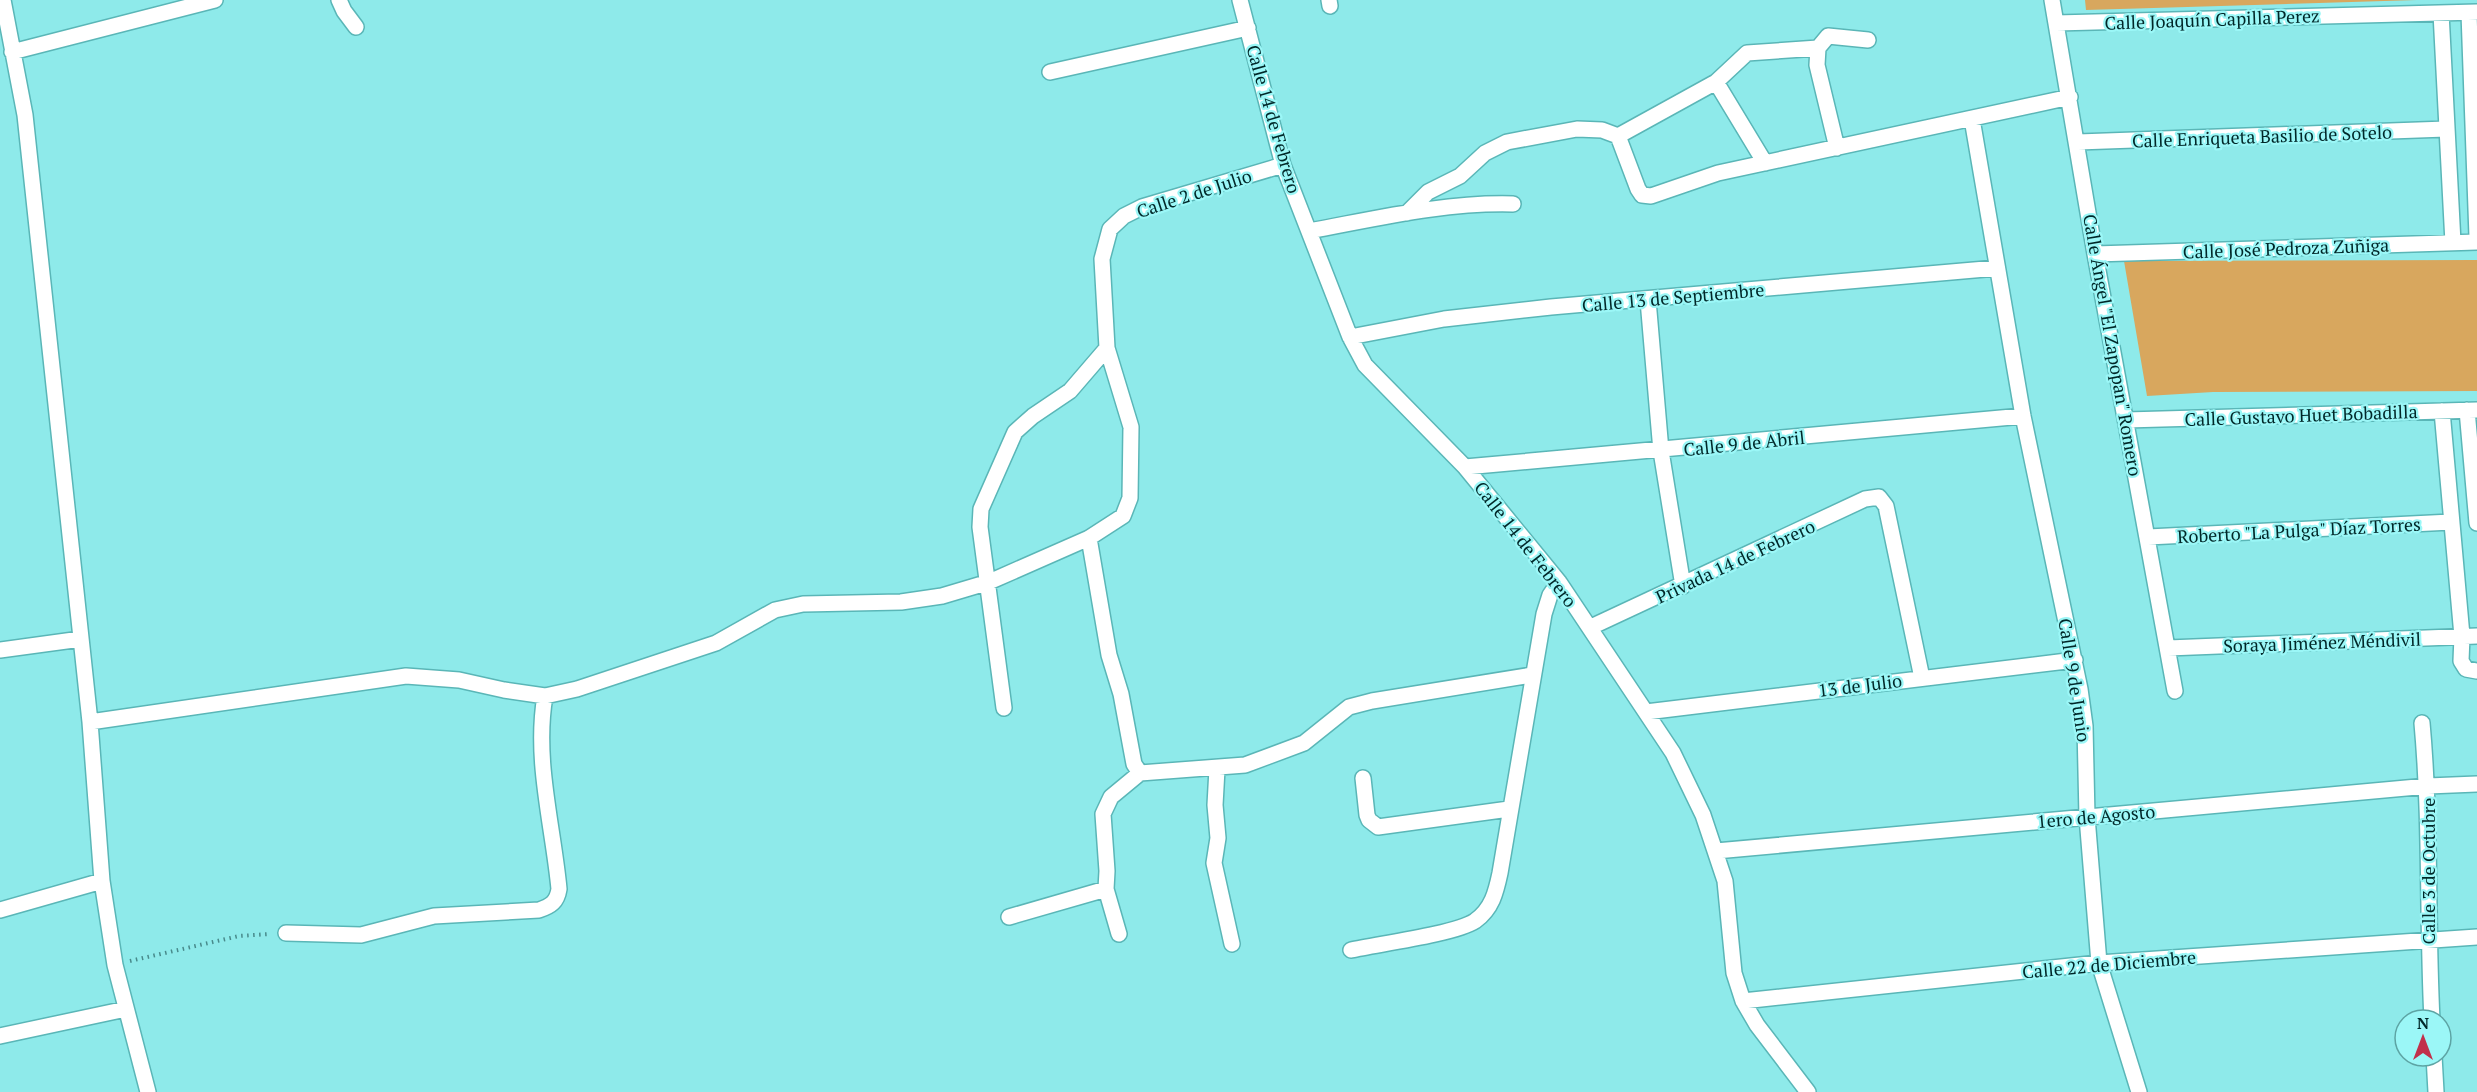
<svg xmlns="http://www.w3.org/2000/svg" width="2477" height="1092" viewBox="0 0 2477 1092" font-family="'PT Serif',serif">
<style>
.green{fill:#d8a75e}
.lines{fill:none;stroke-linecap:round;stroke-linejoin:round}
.minor-casing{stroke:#5ab6b7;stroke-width:18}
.path{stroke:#488a8b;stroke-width:4;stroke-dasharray:1.5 4.5;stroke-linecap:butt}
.minor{stroke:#fff;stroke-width:15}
.labels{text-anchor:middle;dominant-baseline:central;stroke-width:4.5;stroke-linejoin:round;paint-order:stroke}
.street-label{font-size:18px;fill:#002728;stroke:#9bf7f7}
</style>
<rect width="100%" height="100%" fill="#8eeaea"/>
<path class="green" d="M2085 0H2417L2086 10Z
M2477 260V391L2213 392 2147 396 2124 261Z"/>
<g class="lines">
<g class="minor-casing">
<path id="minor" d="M3 0 25 115 90 722 102 881 115 965 148 1092
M339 0 344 11 356 27
M1240 0 1283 165 1350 337 1365 365 1465 467 1559 582 1673 753 1703 815 1725 881 1734 973 1743 1001 1757 1025 1808 1092
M1329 0 1330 6
M2052 0 2095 254 2175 691
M2441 13 2453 243
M2469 13 2477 237
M2056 23 2477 12
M12 52 215 0
M1050 72 1248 28
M1716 82 1765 163
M1972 119 2023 416 2080 689 2085 726 2087 817 2099 963 2139 1092
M1618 136 1716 82 1747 53 1818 48
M2078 142 2446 129
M1837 148 1817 65 1818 48 1828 36 1868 40
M1407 213 1428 192 1460 176 1485 153 1507 142 1577 129 1602 130 1618 136 1638 189 1642 195 1651 196 1718 173 2070 97
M1309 231C1375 219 1445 202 1513 204
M2095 254 2477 242
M1648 300 1661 451 1683 586
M1350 337 1444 319 1551 307 1997 268
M2467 410 2477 523
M2442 411 2462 636 2461 661 2466 669 2477 671
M2126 420 2477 410
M1465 467 2023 416
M2148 537 2451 522
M1089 538 1109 655 1121 694 1134 764 1140 773
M1591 627 1865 499 1879 497 1886 506 1922 678
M2168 648 2477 636
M0 650 81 639
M1004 708 980 527 981 509 1015 432 1033 416 1070 391 1107 348
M1646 712 2075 660
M90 722 406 676 459 680 504 690 545 696 577 689 716 643 775 610 803 604 901 602 942 596 989 582 1089 538 1123 516 1130 498 1131 427 1107 348 1102 259 1110 229 1124 216 1142 207 1283 165
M2422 723C2431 822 2427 921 2432 1020
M1217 769 1215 805 1218 838 1214 863 1232 944
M1363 778 1367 815 1369 820 1378 827 1509 809
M1716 851 2428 786 2477 784
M0 910 102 881
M1009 917 1106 889
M286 933 361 935 434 916 539 910C551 906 557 902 559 889 553 825 534 760 545 696
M1119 934 1106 889 1107 871 1103 814 1111 797 1140 773 1245 765 1304 743 1349 707 1372 701 1532 675
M1351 950C1378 944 1455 934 1475 921 1492 909 1496 892 1500 873L1544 614 1550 595 1559 582
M1743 1001 2099 963 2477 937
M0 1036 126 1009
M2434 1056 2436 1092"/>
</g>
<path class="path" d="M130 961 239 936 270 934"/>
<use href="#minor" class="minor"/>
</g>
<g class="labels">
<g class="street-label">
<text transform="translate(2212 19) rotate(-2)">Calle Joaquín Capilla Perez</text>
<text transform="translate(1274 119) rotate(74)">Calle 14 de Febrero</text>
<text transform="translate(2262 136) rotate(-2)">Calle Enriqueta Basilio de Sotelo</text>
<text transform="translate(1194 193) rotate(-18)">Calle 2 de Julio</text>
<text transform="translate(2286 248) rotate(-2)">Calle José Pedroza Zuñiga</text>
<text transform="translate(1673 297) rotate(-5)">Calle 13 de Septiembre</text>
<text transform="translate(2113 345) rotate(80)">Calle Ángel "El Zapopan" Romero</text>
<text transform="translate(2301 415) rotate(-2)">Calle Gustavo Huet Bobadilla</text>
<text transform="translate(1744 443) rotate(-6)">Calle 9 de Abril</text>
<text transform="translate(2299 530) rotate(-3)">Roberto "La Pulga" Díaz Torres</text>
<text transform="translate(1526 544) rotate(52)">Calle 14 de Febrero</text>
<text transform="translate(1735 561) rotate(-25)">Privada 14 de Febrero</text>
<text transform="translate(2322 642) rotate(-2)">Soraya Jiménez Méndivil</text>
<text transform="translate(2075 680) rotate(81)">Calle 9 de Junio</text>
<text transform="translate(1860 685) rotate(-7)">13 de Julio</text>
<text transform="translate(2096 816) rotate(-5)">1ero de Agosto</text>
<text transform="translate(2428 871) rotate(-90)">Calle 3 de Octubre</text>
<text transform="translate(2109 964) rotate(-5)">Calle 22 de Diciembre</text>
</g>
</g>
<g transform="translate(2423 1038)"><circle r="28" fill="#9bf7f7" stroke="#5da4a4" stroke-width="1.5"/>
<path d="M0-4.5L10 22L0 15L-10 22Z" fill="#c1314b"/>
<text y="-9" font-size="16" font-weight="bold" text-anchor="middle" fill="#002728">N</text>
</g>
</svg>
